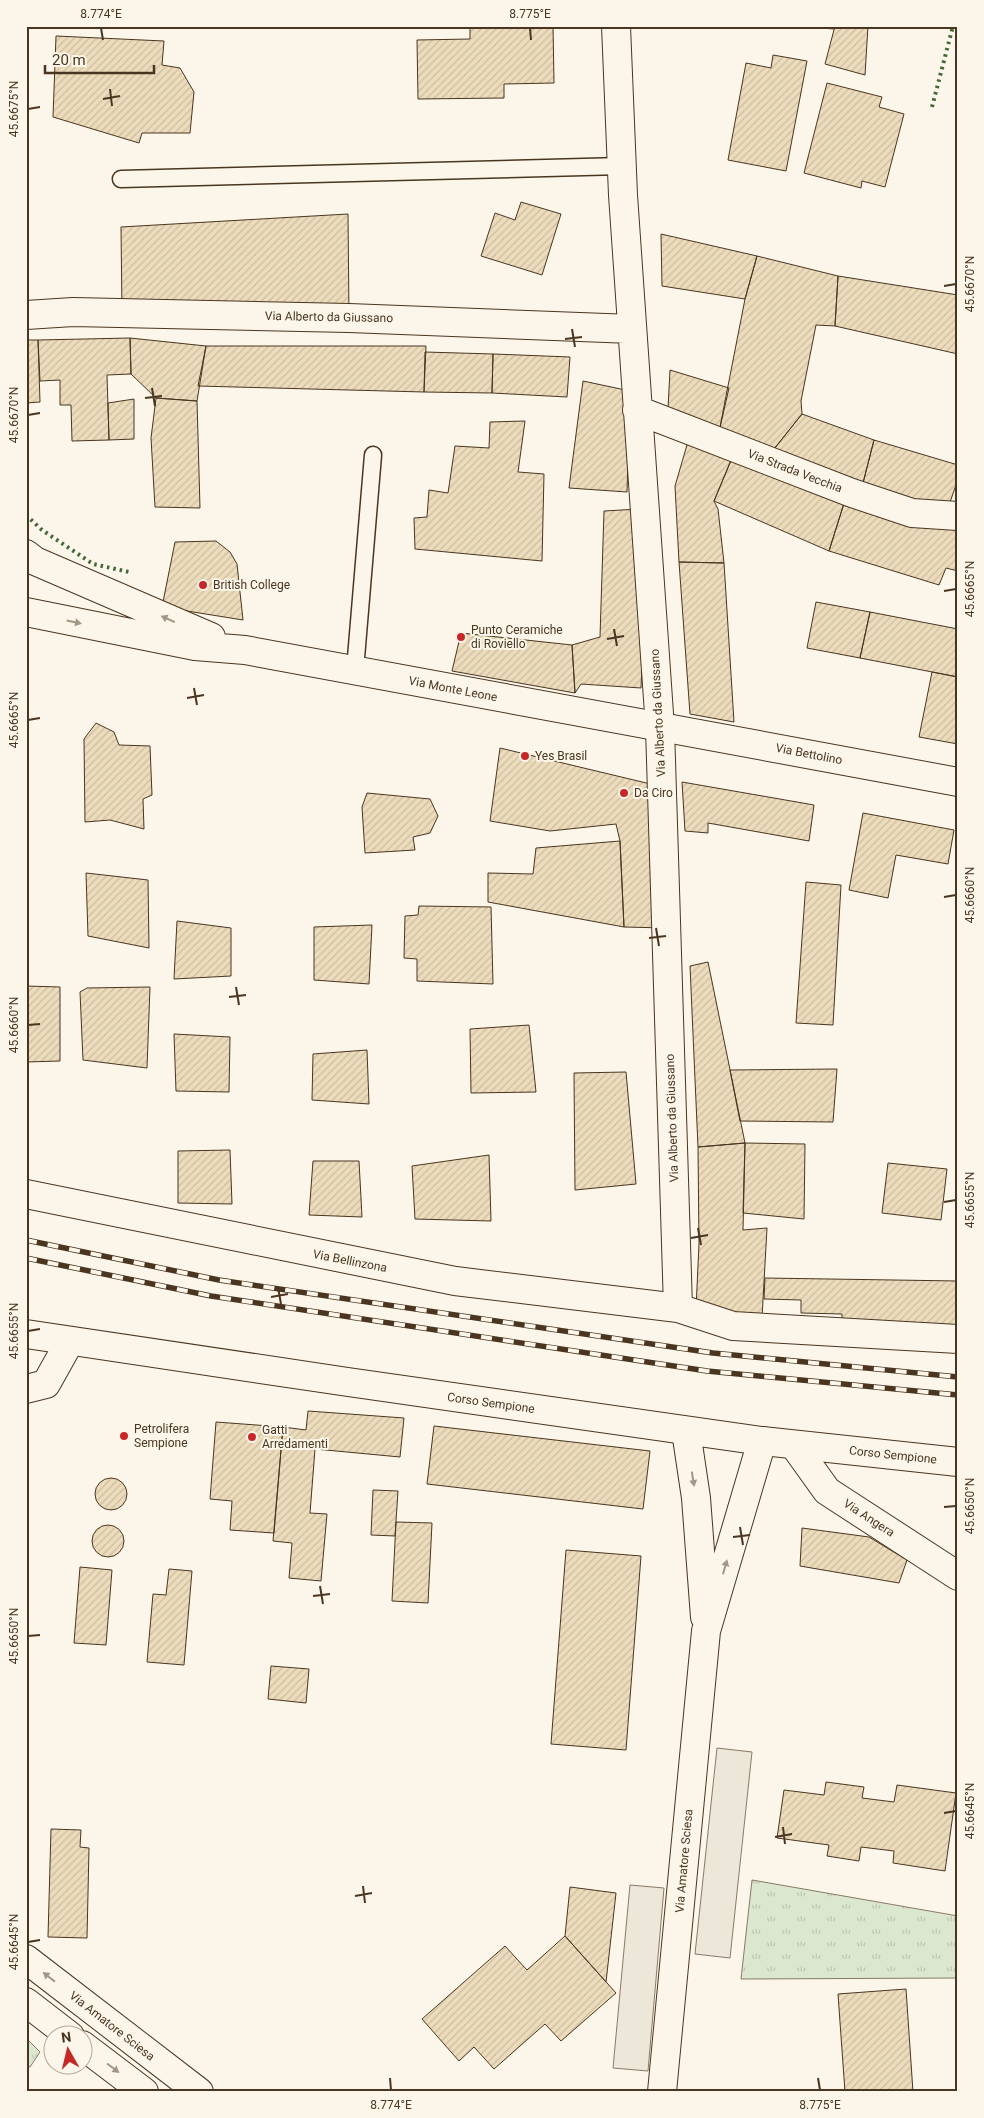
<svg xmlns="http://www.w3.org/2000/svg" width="984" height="2118" viewBox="0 0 984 2118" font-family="Roboto,sans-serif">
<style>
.grass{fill:url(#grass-tufts);stroke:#887966}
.parking{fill:#ede7d9;stroke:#887966}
.building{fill:url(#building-hatch);stroke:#4a3520}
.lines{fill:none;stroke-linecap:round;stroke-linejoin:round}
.service-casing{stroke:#4a3520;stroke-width:19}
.minor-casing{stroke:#4a3520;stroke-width:30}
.tertiary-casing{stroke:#4a3520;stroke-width:30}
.primary-casing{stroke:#4a3520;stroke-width:30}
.service{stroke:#fbf6e9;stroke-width:16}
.minor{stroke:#fbf6e9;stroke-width:28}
.tertiary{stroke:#fbf6e9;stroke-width:28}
.primary{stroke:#fbf6e9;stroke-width:28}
.rail-casing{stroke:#4a3520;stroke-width:5.5}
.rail{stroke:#fbf6e9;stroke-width:4;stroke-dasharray:11;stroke-linecap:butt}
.hedge{stroke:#436837;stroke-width:4;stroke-dasharray:2.5 4;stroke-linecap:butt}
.oneway{fill:#a29684}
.ticks{fill:none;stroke:#4a3520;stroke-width:2}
.poi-dot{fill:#c62828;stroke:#fbf6e9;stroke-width:2}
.labels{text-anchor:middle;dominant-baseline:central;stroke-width:4;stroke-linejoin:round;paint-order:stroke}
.street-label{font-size:12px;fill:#4a3520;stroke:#fbf6e9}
.poi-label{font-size:12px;fill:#4a3520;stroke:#fbf6e9;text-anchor:start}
.neatline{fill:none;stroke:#4a3520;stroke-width:2}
.ticks-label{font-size:12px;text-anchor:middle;fill:#4a3520}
</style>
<defs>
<pattern id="grass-tufts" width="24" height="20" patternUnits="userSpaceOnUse" patternTransform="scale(1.25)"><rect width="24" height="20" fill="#dce7d0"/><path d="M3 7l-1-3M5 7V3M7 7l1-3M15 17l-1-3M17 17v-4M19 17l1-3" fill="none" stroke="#bec7b2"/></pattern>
<pattern id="building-hatch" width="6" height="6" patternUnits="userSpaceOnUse" patternTransform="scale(1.25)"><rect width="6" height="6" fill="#ecdcbc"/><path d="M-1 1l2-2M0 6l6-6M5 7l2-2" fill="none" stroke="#ccbda1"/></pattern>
</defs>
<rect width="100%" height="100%" fill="#fbf6e9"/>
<path class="grass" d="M752 1880 958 1916V1978L741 1979Z
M26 2038 40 2052 30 2067 26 2066Z"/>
<path class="parking" d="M717 1748 752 1752 730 1958 695 1954Z
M630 1885 664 1888 648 2071 613 2068Z"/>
<path class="building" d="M470 26H553L554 83 504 84V98L418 99 417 40 470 39Z
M795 26H835L834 29Z
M835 26H868L865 75 825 64Z
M56 36 164 41 162 65 180 68 194 92 190 133H142L139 143 53 117Z
M773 55 807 61 786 171 728 160 746 63 771 68Z
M827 83 882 97 879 107 904 114 885 187 862 181 861 188 804 173Z
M521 202 561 214 542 275 481 256 495 213 515 220Z
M348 214 349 318 122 313 121 227Z
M661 234 757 256 745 299 662 286Z
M757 256 838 276 835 326 816 325 801 401 802 414 770 454 719 432 745 299Z
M838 276 958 295V354L835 326Z
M130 338 131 374 107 375 109 440 72 441 71 405H60V380L40 381 38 340Z
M130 338 206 346 197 401 156 398 131 374Z
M26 340H38L40 402 26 403Z
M206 346H426L424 392 198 386Z
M425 352 493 354 492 393 424 392Z
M493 354 570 357 567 397 492 393Z
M670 370 729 388 719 432 668 409Z
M583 381 630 391 627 492 569 488Z
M156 398 197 401 200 508 155 507 151 438Z
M134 399V439L109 440 108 403Z
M802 414 874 440 862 487 770 454Z
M525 421 518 472 544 474 542 561 415 549 414 518 427 517 429 490 448 493 455 446 489 448 490 422Z
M689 438 732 458 714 501 718 509 724 563 679 562 675 486Z
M874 440 958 465V479L945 517 862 487Z
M732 458 846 497 829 551 714 501Z
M846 497 958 530V571L946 568 939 585 829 551Z
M639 509 645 591 641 688 581 684 575 693 572 645 600 637 604 511Z
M216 541 230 552 237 564 243 620 162 607 175 542Z
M679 562 724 563 734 722 690 714Z
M816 602 870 612 860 658 807 648Z
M870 612 958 629V677L860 658Z
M461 633 572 645 575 693 452 671Z
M932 672 958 677V744L919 737Z
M96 723 114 732 119 745 150 746 152 795 143 799 144 829 110 820 85 822 84 739Z
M500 748 659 786 666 928 624 927 620 841 616 824 550 831 490 821Z
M682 782 814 805 809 841 708 823V833L685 831Z
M367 793 430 799 438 816 430 833 413 837 415 850 365 853 362 807Z
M863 813 954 830 948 864 896 855 888 898 849 890Z
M620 841 624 927 488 902V873L533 874 536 848Z
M86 873 148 880 149 948 88 936Z
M806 882 841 885 833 1025 796 1023Z
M419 906 491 907 493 984 417 981V959L404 958 405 916 418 915Z
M177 921 231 928V976L174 979Z
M372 925 369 984 314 980V927Z
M708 962 745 1143 698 1147 690 966Z
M26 986 60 987V1061L26 1062Z
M150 987 147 1068 83 1060 80 992 87 988Z
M529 1025 536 1092 471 1093 470 1029Z
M174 1034 230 1037 229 1092 176 1091Z
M367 1050 369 1104 312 1100 313 1054Z
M837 1069 833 1122 740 1121 730 1070Z
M626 1072 636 1184 575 1190 574 1073Z
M745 1143 805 1144 804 1219 743 1213Z
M745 1143 743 1230 767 1228 762 1318 696 1309 699 1244 698 1147Z
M230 1150 232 1204 178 1203V1151Z
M489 1155 491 1221 415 1219 412 1166Z
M313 1161H359L362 1217 309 1215Z
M888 1163 947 1169 941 1220 882 1213Z
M765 1278 958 1281V1327L842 1325V1314L801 1313V1300L764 1299Z
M308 1411 404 1418 400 1457 315 1449 310 1513 327 1514 321 1581 289 1578 292 1543 273 1541 283 1427 306 1430Z
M216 1422 283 1427 274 1533 230 1530 232 1501 210 1499Z
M434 1426 650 1451 643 1509 427 1484Z
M95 1494a16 16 0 1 1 32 0a16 16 0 1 1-32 0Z
M373 1490 398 1491 395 1536 371 1535Z
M396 1522 432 1523 428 1603 392 1601Z
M92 1541a16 16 0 1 1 32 0a16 16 0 1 1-32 0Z
M802 1528 869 1537 907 1560 899 1583 800 1566Z
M566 1550 641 1556 626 1750 551 1744Z
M80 1567 112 1570 106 1645 74 1643Z
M169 1569 192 1571 184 1665 147 1662 153 1594 166 1595Z
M271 1666 309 1669 306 1703 268 1699Z
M826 1782 864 1787 862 1798 894 1802 897 1785 956 1793 945 1871 893 1863 894 1851 861 1847 859 1861 827 1856 829 1845 777 1838 784 1790 824 1795Z
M51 1829 81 1830 80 1847 89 1848 87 1938 48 1937Z
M570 1887 616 1893 606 1982 565 1936Z
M565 1936 616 1993 561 2041 545 2024 494 2069 474 2047 459 2061 422 2019 505 1946 527 1970Z
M906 1989 913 2092H845L838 1994Z"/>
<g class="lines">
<g class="service-casing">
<path id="service" d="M121 179 622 166
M355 670 373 455"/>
</g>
<g class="minor-casing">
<path id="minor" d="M616 26 623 195 660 728 678 1308
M26 315 73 312 349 318 632 329
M637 410 852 493 912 513 958 516
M26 1194 455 1281 678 1308 733 1326 958 1339
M26 1389 46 1384 70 1341
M794 1445 827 1491 958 1576"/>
</g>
<g class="tertiary-casing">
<path id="tertiary" d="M26 554 35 561 211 637
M26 612 195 646 245 650 958 782
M686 1431 696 1498 705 1617
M26 1959 199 2092
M26 2002 70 2036
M82 2045 144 2092
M662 2092 706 1631 762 1441"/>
</g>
<g class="primary-casing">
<path id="primary" d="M26 1334 348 1382 762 1441 958 1462"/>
</g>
<use href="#service" class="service"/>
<use href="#minor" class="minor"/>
<use href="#tertiary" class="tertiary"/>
<use href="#primary" class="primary"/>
<g class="rail-casing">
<path id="rail" d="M26 1240 219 1280 713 1353 958 1377
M26 1258 211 1296 707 1371 958 1395"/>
</g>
<use href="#rail" class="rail"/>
<path class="hedge" d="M932 107 953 26
M26 515 42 530 93 564 129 572"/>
</g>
<defs><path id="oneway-solid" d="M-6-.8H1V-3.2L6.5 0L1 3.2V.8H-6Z" transform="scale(1.25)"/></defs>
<g class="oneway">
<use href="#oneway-solid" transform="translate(168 619) rotate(-156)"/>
<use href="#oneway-solid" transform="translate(74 622) rotate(12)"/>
<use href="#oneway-solid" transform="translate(693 1479) rotate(81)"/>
<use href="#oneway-solid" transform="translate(725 1567) rotate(-74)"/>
<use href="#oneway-solid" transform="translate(49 1977) rotate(-142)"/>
<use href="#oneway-solid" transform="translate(113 2068) rotate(37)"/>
</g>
<path class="ticks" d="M101 28 103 40M530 28 531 40M110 89 112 106M103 99 120 96M28 109 40 107M944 286 956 284M572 329 575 347M565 339 582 337M152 388 155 406M145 398 162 396M28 415 40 413M944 591 956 589M614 629 617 646M607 639 624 636M194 688 197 705M187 698 204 695M28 720 40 718M944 897 956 895M656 928 659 946M649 938 666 936M236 987 239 1005M229 997 246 995M28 1025 40 1024M944 1202 956 1200M698 1228 701 1245M691 1238 708 1235M278 1287 281 1304M271 1297 288 1294M28 1331 40 1329M944 1507 956 1506M740 1527 743 1545M733 1537 750 1535M320 1586 323 1604M313 1596 330 1594M28 1636 40 1635M944 1813 956 1811M783 1827 785 1844M775 1837 792 1834M363 1886 365 1903M355 1896 372 1893M28 1942 40 1940M390 2078 391 2090M818 2078 820 2090"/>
<g class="poi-dot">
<circle cx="203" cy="585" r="5"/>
<circle cx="461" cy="637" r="5"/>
<circle cx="525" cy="756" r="5"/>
<circle cx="624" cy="793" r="5"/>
<circle cx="124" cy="1436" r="5"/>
<circle cx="252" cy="1437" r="5"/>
</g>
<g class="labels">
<g class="street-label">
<text transform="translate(329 317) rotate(1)">Via Alberto da Giussano</text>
<text transform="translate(795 471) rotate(21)">Via Strada Vecchia</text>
<text transform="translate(453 689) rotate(11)">Via Monte Leone</text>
<text transform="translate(658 713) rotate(-93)">Via Alberto da Giussano</text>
<text transform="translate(809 754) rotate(11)">Via Bettolino</text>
<text transform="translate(672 1118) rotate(-92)">Via Alberto da Giussano</text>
<text transform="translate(350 1261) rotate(11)">Via Bellinzona</text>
<text transform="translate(491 1403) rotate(8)">Corso Sempione</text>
<text transform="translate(893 1455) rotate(6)">Corso Sempione</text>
<text transform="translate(869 1518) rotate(33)">Via Angera</text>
<text transform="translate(684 1861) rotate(-85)">Via Amatore Sciesa</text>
<text transform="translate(112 2026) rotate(38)">Via Amatore Sciesa</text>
</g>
<g class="poi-label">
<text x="213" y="585">British College</text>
<text x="471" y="630">Punto Ceramiche<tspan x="471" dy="14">di Roviello</tspan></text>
<text x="535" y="756">Yes Brasil</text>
<text x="634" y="793">Da Ciro</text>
<text x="134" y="1429">Petrolifera<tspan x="134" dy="14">Sempione</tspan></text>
<text x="262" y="1430">Gatti<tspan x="262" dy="14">Arredamenti</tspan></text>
</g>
</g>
<rect width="984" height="2118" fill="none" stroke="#fbf6e9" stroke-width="55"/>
<g transform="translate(68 2050) rotate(352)"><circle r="24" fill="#fbf6e9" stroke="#b4a999"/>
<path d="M0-4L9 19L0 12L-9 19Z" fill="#c62828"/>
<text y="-8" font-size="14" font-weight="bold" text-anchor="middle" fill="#4a3520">N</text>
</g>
<path d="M45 65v8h109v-8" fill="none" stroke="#4a3520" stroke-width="2.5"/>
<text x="52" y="65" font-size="15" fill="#4a3520" stroke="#fbf6e9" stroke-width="4" paint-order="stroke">20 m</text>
<rect x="28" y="28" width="928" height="2062" class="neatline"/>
<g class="ticks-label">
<text x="101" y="18">8.774°E</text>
<text x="530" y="18">8.775°E</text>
<text transform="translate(14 109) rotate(-90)" y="4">45.6675°N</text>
<text transform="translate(970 284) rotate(-90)" y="4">45.6670°N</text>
<text transform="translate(14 415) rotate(-90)" y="4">45.6670°N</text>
<text transform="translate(970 589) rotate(-90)" y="4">45.6665°N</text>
<text transform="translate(14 720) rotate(-90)" y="4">45.6665°N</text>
<text transform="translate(970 895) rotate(-90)" y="4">45.6660°N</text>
<text transform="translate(14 1025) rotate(-90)" y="4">45.6660°N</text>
<text transform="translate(970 1200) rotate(-90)" y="4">45.6655°N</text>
<text transform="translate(14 1331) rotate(-90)" y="4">45.6655°N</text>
<text transform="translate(970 1506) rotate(-90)" y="4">45.6650°N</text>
<text transform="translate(14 1636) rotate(-90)" y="4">45.6650°N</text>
<text transform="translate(970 1811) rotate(-90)" y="4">45.6645°N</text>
<text transform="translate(14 1942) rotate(-90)" y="4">45.6645°N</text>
<text x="391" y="2109">8.774°E</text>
<text x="820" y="2109">8.775°E</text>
</g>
</svg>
